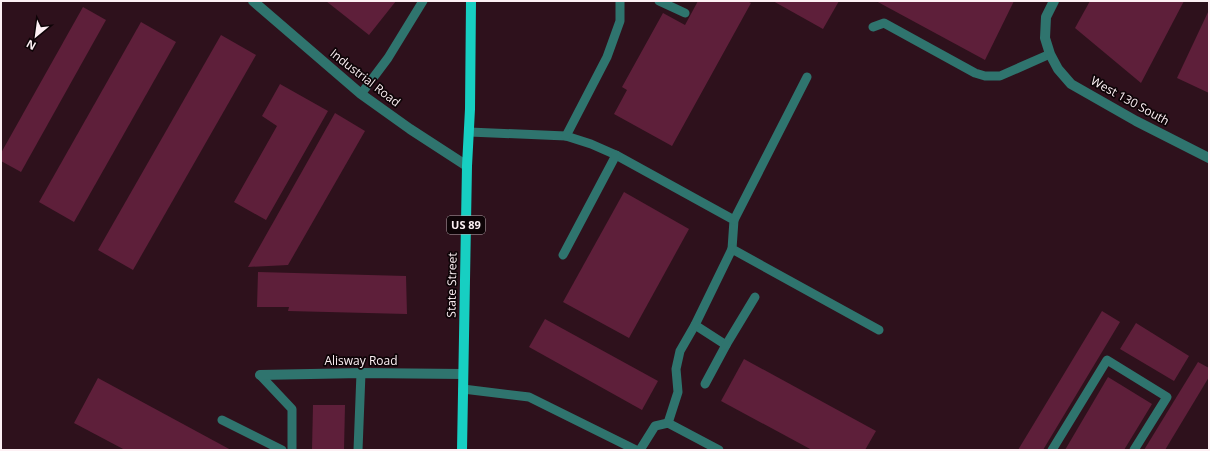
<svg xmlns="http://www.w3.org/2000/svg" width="1210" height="451" font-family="'Open Sans',sans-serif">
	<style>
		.building { fill: #5e1f3a }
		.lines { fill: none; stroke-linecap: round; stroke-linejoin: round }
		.lane { stroke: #2f746e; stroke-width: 9 }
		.street { stroke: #2f746e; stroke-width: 10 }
		.primary { stroke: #17cfc2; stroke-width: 10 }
		.labels { text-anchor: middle; stroke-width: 3.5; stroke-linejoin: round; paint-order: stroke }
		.shield { fill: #0e0407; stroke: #b5a9ad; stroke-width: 1 }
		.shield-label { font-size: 11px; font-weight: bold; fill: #fdf0f4 }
		.street-label { font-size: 12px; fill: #fdf0f4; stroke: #0e0407 }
	</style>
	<rect width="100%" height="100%" fill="#2e111c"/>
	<g class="building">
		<path d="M326,1H396L369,35Z"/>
		<path d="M698,1H747L751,3L672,146L614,114L627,90L622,87L663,13L685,25Z"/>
		<path d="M773,1H839L823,29Z"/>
		<path d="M876,1H1014L985,60Z"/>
		<path d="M1090,1H1184L1141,83L1075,28Z"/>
		<path d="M83,7L106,20L21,172L1,161V153Z"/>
		<path d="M1209,10V93L1177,78Z"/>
		<path d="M141,22L176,42L74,222L39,202Z"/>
		<path d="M221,35L256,55L133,270L98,250Z"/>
		<path d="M280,84L328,111L266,220L234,202L277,126L262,116Z"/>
		<path d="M335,113L365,131L288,265L248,267Z"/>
		<path d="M624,192L689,229L629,338L563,302Z"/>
		<path d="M258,272L406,276L407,314L288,311L289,307H257Z"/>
		<path d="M1102,311L1120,322L1043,450H1018Z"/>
		<path d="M545,319L658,381L642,410L529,347Z"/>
		<path d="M1136,323L1189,356L1174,381L1120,349Z"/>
		<path d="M744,359L876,431L865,450H812L721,401Z"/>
		<path d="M1198,362L1209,368V377L1165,450H1144Z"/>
		<path d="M1108,377L1152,404L1124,450H1065Z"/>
		<path d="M98,378L231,450H125L74,423Z"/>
		<path d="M313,405H345L344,450H312Z"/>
	</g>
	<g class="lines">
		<g class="lane">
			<path d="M659,1L685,13"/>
			<path d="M873,27L884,23L975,73L985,76H1000L1050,54"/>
			<path d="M361,94L388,58L423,1"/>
			<path d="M469,132L566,136L591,144L616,155L734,220L732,249L879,330"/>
			<path d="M566,136L607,57L620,21V1"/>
			<path d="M734,220L807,77"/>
			<path d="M563,255L616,155"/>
			<path d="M695,325L726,345L705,384"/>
			<path d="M726,345L755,297"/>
			<path d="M260,375L292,409V450"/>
			<path d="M463,389L529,397L636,450"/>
			<path d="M222,420L282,450"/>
			<path d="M668,423L678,392L676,369L680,351L695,325L732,249"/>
			<path d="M358,450L361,373"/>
			<path d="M640,450L655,426L668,423L719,450"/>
			<path d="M1052,450L1107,360L1167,397L1134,450"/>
		</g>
		<g class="street">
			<path d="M253,1L361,94L410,129L467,166"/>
			<path d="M1054,1L1046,17L1045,38L1050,54L1058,69L1071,84L1136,121L1209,158"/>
			<path d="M260,375L361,373L463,374"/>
		</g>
		<path class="primary" d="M462,450L467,166L470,109L471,1"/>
	</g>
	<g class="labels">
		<rect class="shield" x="447" y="216" width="38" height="18" rx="3"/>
		<g class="shield-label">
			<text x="466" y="229">US 89</text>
		</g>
		<g class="street-label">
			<text transform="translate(365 78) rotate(38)" y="4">Industrial Road</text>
			<text transform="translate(1130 101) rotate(29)" y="4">West 130 South</text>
			<text transform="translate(452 285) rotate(-89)" y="4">State Street</text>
			<text x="361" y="365">Alisway Road</text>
		</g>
	</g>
	<rect width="1210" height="451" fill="none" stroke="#fdf0f4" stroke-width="4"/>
	<g transform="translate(36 36) rotate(209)" stroke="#0e0407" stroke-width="3" paint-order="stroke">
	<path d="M0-3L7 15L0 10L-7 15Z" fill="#fdf0f4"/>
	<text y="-6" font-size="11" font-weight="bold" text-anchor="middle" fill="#fdf0f4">N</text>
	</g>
</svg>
